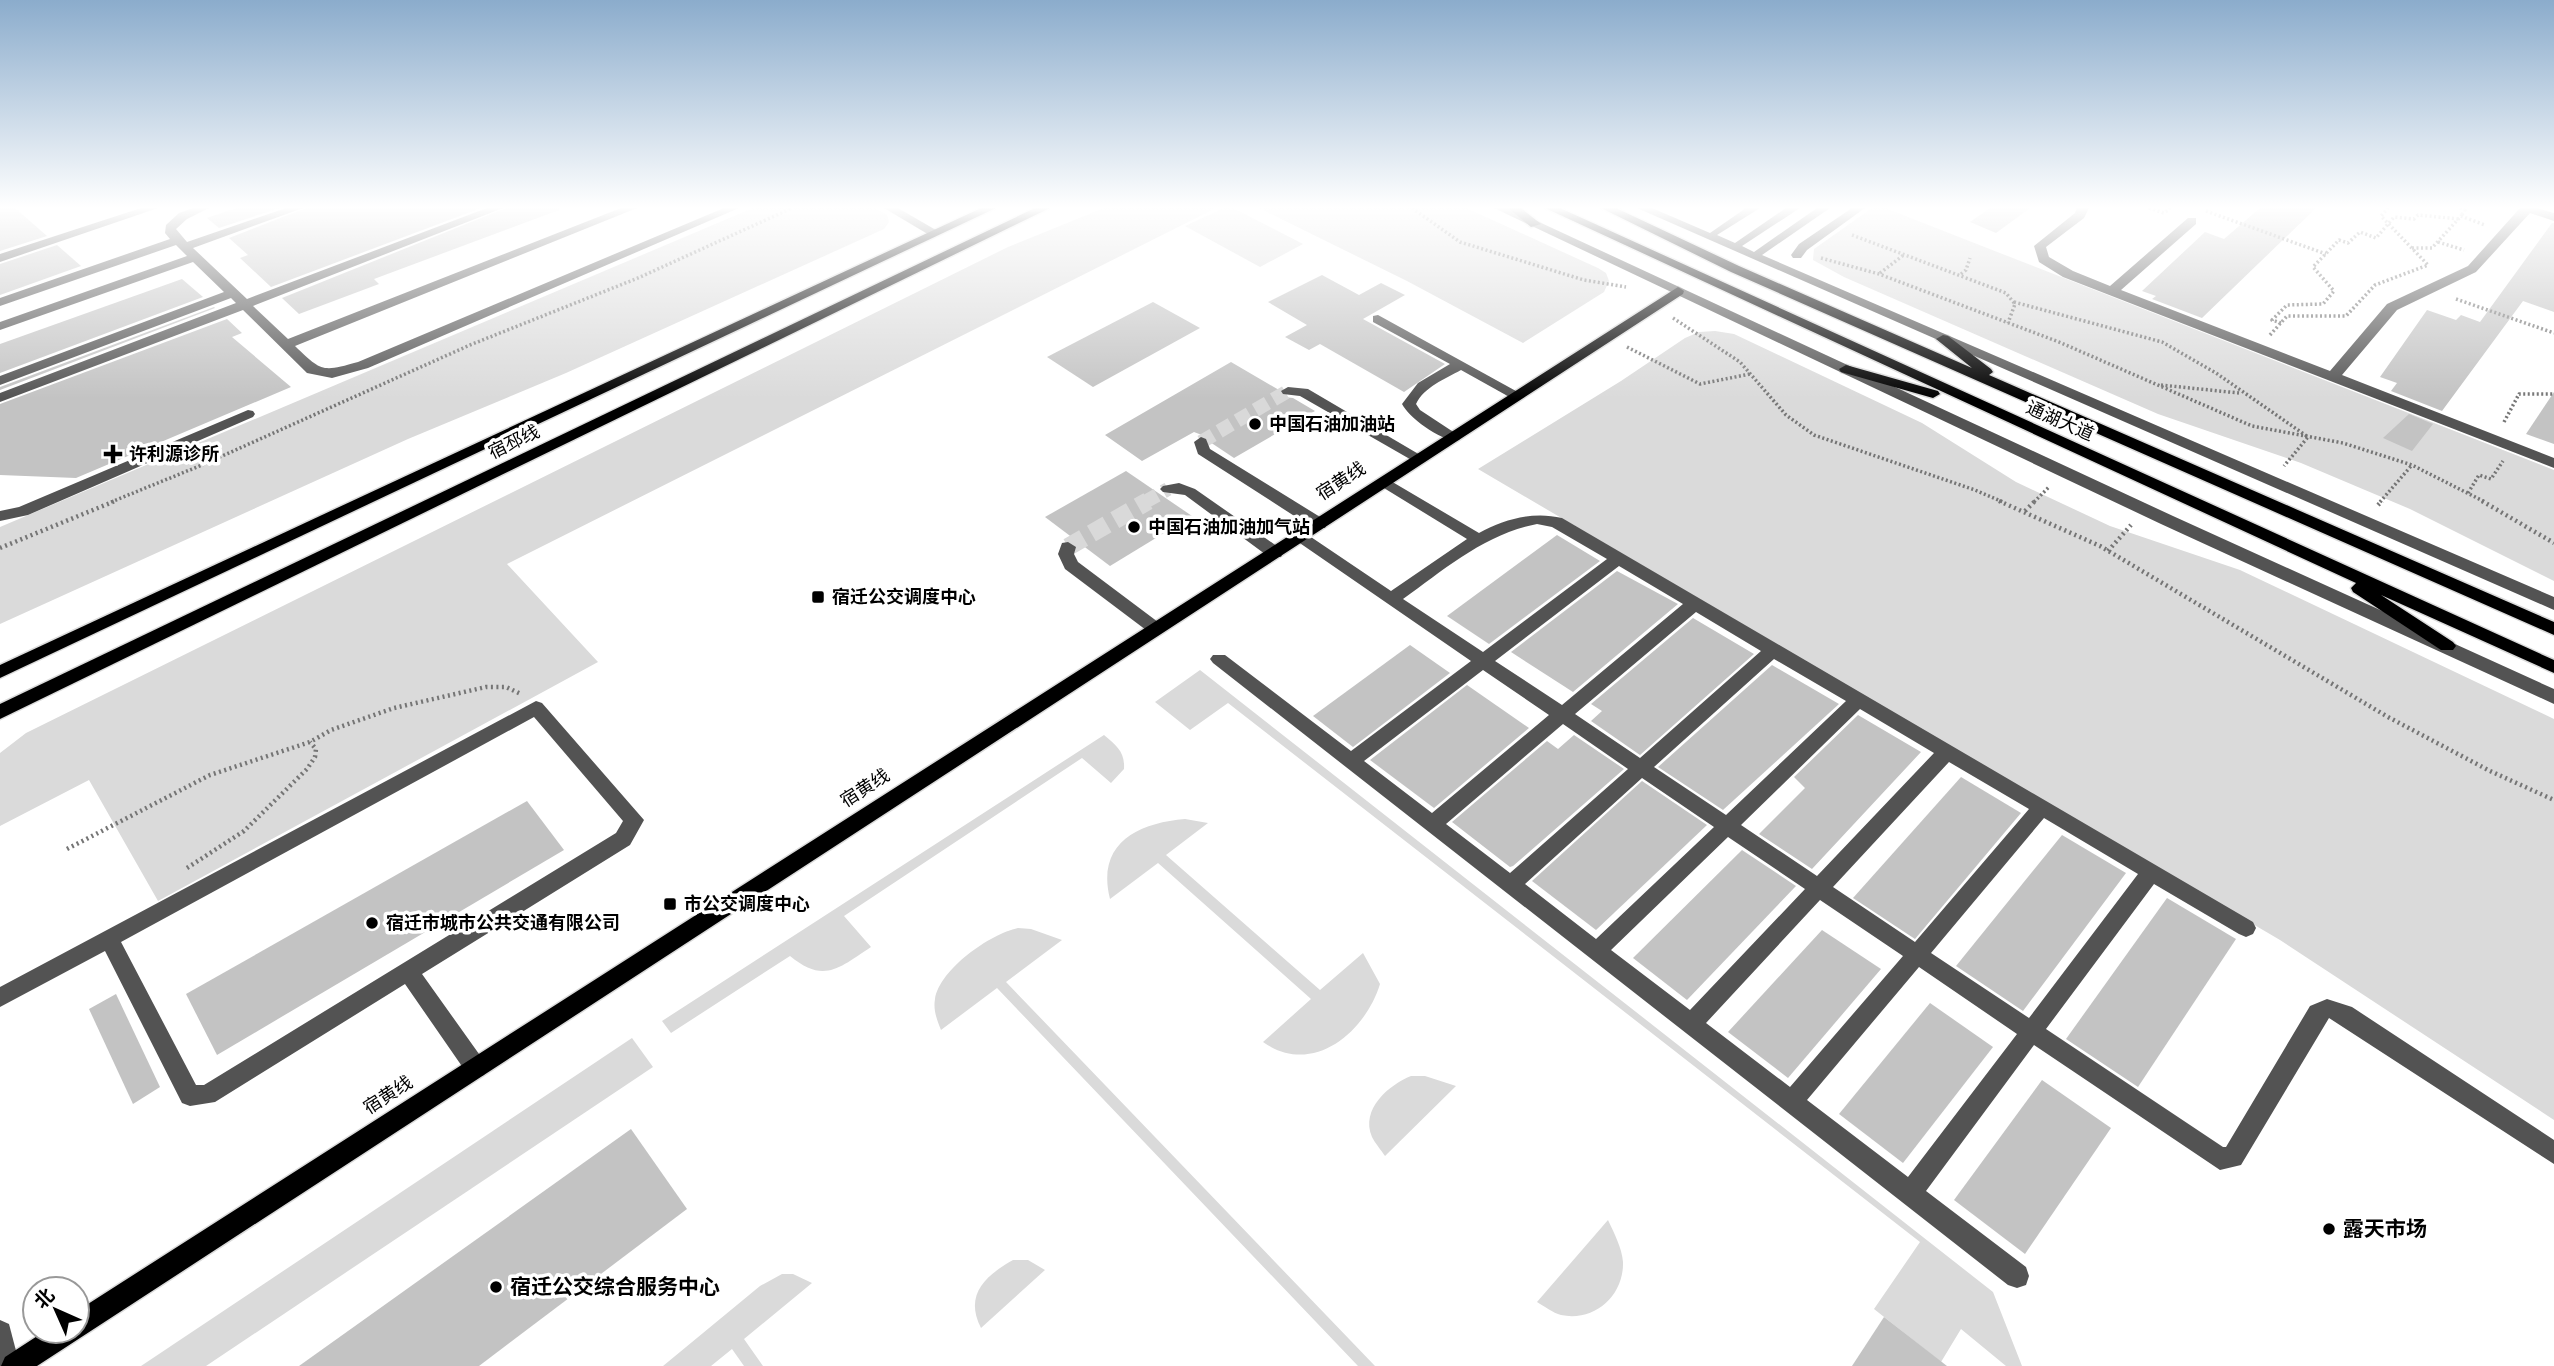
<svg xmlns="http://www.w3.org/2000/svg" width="2554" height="1366" font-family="Montserrat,'Noto Sans SC',sans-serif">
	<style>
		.green { fill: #dadada }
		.building { fill: #c3c3c3 }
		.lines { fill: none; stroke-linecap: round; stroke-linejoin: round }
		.minor-tunnel-far1 { stroke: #d9d9d9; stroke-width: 14; stroke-dasharray: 14 7; stroke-linecap: butt }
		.minor-tunnel { stroke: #d9d9d9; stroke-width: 18; stroke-dasharray: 18 9; stroke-linecap: butt }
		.major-casing { stroke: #dbdbdb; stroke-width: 3 }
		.path-far1 { stroke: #757575; stroke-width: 3.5; stroke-dasharray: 2 2.5; stroke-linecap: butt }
		.path { stroke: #757575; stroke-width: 4.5; stroke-dasharray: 2 3.5; stroke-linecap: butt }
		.minor { fill: #535353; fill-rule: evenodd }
		.major { fill: #000; fill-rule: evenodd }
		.poi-dot { fill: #000; stroke: #fff; stroke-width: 2.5 }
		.labels { text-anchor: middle; stroke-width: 7; stroke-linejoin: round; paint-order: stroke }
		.street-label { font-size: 18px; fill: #000; stroke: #fff }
		.poi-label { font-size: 18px; font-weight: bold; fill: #000; stroke: #fff; text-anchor: start }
		.near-poi-label { font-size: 21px; font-weight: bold; fill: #000; stroke: #fff; text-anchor: start }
	</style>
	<rect width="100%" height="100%" fill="#fff"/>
	<g class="green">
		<path d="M753,208H875L887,215L889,222L884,229L566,373L408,439L0,624V527Z"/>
		<path d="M1104,208H1216L507,564L598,662L158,901L89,780L0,826V753L26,733L1008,247Z"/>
		<path d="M1224,208H1233L1303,244L1260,267L1185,226Z"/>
		<path d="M1259,208H1466L1598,268L1606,273L1609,281L1604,292L1523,343L1407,281Z"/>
		<path d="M1872,208H1885L2554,470V581L2410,509L2301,463L2158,414L1844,277L1813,260L1814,249Z"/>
		<path d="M1715,331L1734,334L1922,423L2016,482L2110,526L2240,570L2554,719V1120L2280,940L1478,469L1621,381L1685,338L1699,332Z"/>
		<path d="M1200,670L1993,1292L2022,1366H2006L1961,1329L1941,1362L1874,1309L1920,1242L1228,703L1190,730L1155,702Z"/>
		<path d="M1104,735C1117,746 1125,752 1124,769L1111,783L1082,758L844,916L871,947C839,968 824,984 790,956L671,1033L662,1021Z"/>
		<path d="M1185,819L1208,823L1166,855L1320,990L1363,953L1380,984C1365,1033 1312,1077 1263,1042L1311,999L1158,863L1110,899C1096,844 1137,823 1185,819Z"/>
		<path d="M1018,928L1031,929L1062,940L1006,982L1375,1366H1358L997,988L941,1030C937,1020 933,1010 935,999C940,969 990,934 1018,928Z"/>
		<path d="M632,1038L653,1067L206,1366H141Z"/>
		<path d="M1411,1076H1425L1456,1086L1385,1156C1381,1150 1375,1143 1372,1137C1360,1109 1389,1085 1411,1076Z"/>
		<path d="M1608,1220C1614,1233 1622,1248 1623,1262C1624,1296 1594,1322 1561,1315C1553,1313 1544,1306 1537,1302Z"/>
		<path d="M1013,1260H1028L1045,1270L981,1328C964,1295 985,1276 1013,1260Z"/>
		<path d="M782,1274H793L812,1283L744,1339L763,1366H744L732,1349L711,1366H663L760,1286Z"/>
	</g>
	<g class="building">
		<path d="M0,208H15L47,236L0,251Z"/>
		<path d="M236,208H279L219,228L207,218Z"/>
		<path d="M306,208H481L271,287L240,258L248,255L229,238Z"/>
		<path d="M506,208H559V210L374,279L379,284L299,314L282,298Z"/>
		<path d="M1990,208H2030L1996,233L1970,222Z"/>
		<path d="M2260,208H2316L2202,318L2152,299L2156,296L2142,291L2205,232L2224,239Z"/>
		<path d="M2552,223H2554V312L2523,301L2442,411L2391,391L2397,383L2380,377L2427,310L2456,320L2461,315L2480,322Z"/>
		<path d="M57,245L81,266L0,295V264Z"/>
		<path d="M1322,275L1359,295L1381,283L1405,295L1363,319L1445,364L1404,392L1320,344L1309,350L1285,337L1307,325L1268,302Z"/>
		<path d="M182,279L203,297L0,373V344Z"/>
		<path d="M1153,302L1200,328L1093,387L1047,357Z"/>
		<path d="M214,307L215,308L0,390V387Z"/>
		<path d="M227,319L242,333L232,337L291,387L76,478L0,475V404Z"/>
		<path d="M1231,362L1279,390L1283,397L1293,398L1315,411L1234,458L1210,442L1207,437L1194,432L1142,461L1105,435Z"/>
		<path d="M2554,392V444L2526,434Z"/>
		<path d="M2409,414L2433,424L2412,451L2383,438Z"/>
		<path d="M1126,471L1192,516L1110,566L1045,517Z"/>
		<path d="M1557,535L1600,561L1489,644L1447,616Z"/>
		<path d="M1617,571L1678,604L1573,692L1511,652Z"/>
		<path d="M1693,618L1754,654L1640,755L1591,721L1602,711L1591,704Z"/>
		<path d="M1410,645L1450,673L1353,747L1313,716Z"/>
		<path d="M1772,665L1839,704L1723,810L1658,767Z"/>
		<path d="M1467,685L1529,728L1434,808L1370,760Z"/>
		<path d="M1858,715L1921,752L1812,869L1759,834L1805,788L1794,777Z"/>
		<path d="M1574,735L1624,769L1513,866L1510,867L1452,822L1547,741L1558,749Z"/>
		<path d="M1961,777L2021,813L1915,939L1853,898Z"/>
		<path d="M1642,781L1707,825L1596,930L1532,881Z"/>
		<path d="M527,801L564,850L217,1055L186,994Z"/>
		<path d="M2062,835L2126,873L2023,1011L1956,966Z"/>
		<path d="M1742,850L1796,886L1687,1000L1633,958Z"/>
		<path d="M2167,898L2236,939L2138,1087L2066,1039Z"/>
		<path d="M1822,930L1881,969L1788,1078L1728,1032Z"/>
		<path d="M116,994L160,1087L133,1104L89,1009Z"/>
		<path d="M1930,1003L1993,1047L1903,1163L1839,1114Z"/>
		<path d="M2042,1080L2111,1128L2025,1254L1954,1200Z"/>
		<path d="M631,1129L687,1209L479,1366H299Z"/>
		<path d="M1884,1317L1947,1366H1852Z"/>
	</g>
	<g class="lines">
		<g class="minor-tunnel-far1">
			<path d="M1201,442L1288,391"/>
			<path d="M1145,502L1168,489"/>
		</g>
		<path class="minor-tunnel" d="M1068,547L1148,501"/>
		<defs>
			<g id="major">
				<path d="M981,208H996L0,678V665Z"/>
				<path d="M1035,208H1050L0,719V704Z"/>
				<path d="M1508,208H1521L1541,224L1531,227Z"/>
				<path d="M1545,208H1560L2554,660V673L2381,595L2453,642L2456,646L2453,650H2441L2353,592L2351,588L2356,583Z"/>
				<path d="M1601,208H1616L1739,266L1972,368L1936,339L1943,335L1948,336L1991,369L1993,372L1989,375L2554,622V635L1731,272Z"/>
				<path d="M1678,287L1684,291L1683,294L37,1366H1L5,1357L45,1331H77V1311Z"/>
				<path d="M1846,365L1938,391L1940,394L1933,398L1841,372L1839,369Z"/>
			</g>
		</defs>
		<use href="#major" class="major-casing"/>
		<g class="path-far1">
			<path d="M1412,208L1460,242L1584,280L1626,287"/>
			<path d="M2149,208L2164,213L2170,208"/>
			<path d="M2460,208L2465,210L2461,216"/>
			<path d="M2206,211L2326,254"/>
			<path d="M1852,235L2006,293L2015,304L2008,323"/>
			<path d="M2438,242L2464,250"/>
			<path d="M2412,248H2432L2461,216L2485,225"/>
			<path d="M1821,258L1879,274L2059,342L2252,426L2343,443L2412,465L2485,502"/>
			<path d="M1880,273L1905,254"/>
			<path d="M1961,274L1966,270L1970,258"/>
			<path d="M2456,299L2554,333"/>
			<path d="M2014,302L2162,342L2216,373L2308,437L2284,466"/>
			<path d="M1673,318L1740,362L1786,415L1814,435L1975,490L2003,502"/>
			<path d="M2281,323L2272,320L2287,305L2323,304L2334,291L2313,267L2339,240L2348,243L2360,232L2376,238L2394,217L2414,219L2418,215L2460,219"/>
			<path d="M2270,335L2287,316H2346L2375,285L2428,265L2381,216L2388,208"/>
			<path d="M1627,347L1700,384L1750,374"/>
			<path d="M2161,385L2239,393"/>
			<path d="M2504,422L2519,394H2554"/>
			<path d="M2468,493L2479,475L2491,479L2503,461"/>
			<path d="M111,502L202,465L470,345L638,278L792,208"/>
			<path d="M2034,502L2049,487"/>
			<path d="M2380,502L2412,465"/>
		</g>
		<g class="path">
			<path d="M1999,501L2100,546L2388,717L2490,771L2554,800"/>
			<path d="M2482,501L2554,543"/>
			<path d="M2378,505L2382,501"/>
			<path d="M2025,511L2035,501"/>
			<path d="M0,548L115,501"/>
			<path d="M2108,551L2131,525"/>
			<path d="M67,849L210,775L310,742L331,730L394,708L486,687H506L521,694"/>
			<path d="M187,868L244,831L307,769L315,757L316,749L310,742"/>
		</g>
		<g class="minor">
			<path d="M141,208H158L0,262V254Z"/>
			<path d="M193,208H209L187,219L176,229L187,242L286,208H303L193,248L247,299L487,208H503L253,306L288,339L621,208H637L295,346C322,372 322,372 358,362L724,208H739L368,368L332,378L307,373L243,310L0,402V393L236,303L231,298L0,385V376L224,292L193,262L0,330V322L187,256L176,245L0,306V298L170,239L165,233L166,225L179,213Z"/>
			<path d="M884,208H898L941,233L931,236Z"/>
			<path d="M1494,208H1509L2173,516L2554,689V704L2161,524Z"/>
			<path d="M1637,208H1652L1710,233L1746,208H1760L1717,235L1735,243L1786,208H1800L1742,246L1754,252L1817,208H1830L1762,255L2554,597V610Z"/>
			<path d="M1852,208H1865L1807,250L1801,258H1793L1791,255L1799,244Z"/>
			<path d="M2077,208H2089L2084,218L2046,247L2049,257L2073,271L2110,286L2188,218H2196V224L2121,290L2330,371L2387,304L2468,266L2520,208H2537L2554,213V221L2530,213L2476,272L2397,310L2342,375L2554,458V468L2063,277L2039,262L2034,246L2075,213Z"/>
			<path d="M1378,315L1525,396L1518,400L1513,399L1461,370C1445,379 1424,387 1416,404L1420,410L1461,437L1459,440C1443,443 1409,418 1402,404L1418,383L1450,364L1373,322V316Z"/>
			<path d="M1288,387L1308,389L1427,459L1420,464L1415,462L1300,396L1283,394L1281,391Z"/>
			<path d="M248,410L253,411L255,414L253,417L28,515L0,521V511L19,507Z"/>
			<path d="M1201,437L1206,439L1210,449L1325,520L1327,524L1325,528H1313L1198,454L1194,442Z"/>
			<path d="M1384,477L1479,533C1505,519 1533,511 1562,518L2253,922L2256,928L2253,934L2246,937L2239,934L2154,884L2046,1029L2223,1147H2226L2310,1006L2327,999L2352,1007L2554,1140V1164L2329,1018L2241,1165L2220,1170L2034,1045L1926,1191L2026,1267L2029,1276L2026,1285L2017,1288L2008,1285L1213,663L1210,659L1213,655H1225L1351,751L1471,661L1291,537L1299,532L1305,533L1391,591L1467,539L1379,485L1376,482ZM1537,524L1552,527L1607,559L1483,652L1403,599C1445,569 1485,534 1537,524ZM1619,566L1683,604L1562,705L1495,661ZM1696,612L1761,651L1640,758L1575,714ZM1774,659L1846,701L1726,815L1654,767ZM1483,670L1549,715L1432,813L1364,761ZM1860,709L1934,753L1817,876L1741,825ZM1563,724L1628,769L1510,873L1446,824ZM1949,762L2029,809L1915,942L1833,887ZM1642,778L1714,827L1596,939L1525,884ZM2044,818L2138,874L2029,1018L1931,953ZM1728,837L1805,889L1690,1010L1611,950ZM1820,900L1903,956L1790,1087L1706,1023ZM1919,967L2017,1034L1908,1177L1807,1100Z"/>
			<path d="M1179,483L1195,489L1281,549L1283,553L1281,557H1269L1185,495L1163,492L1160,489L1163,486Z"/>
			<path d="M1068,542L1076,547L1074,554L1078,562L1162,625L1164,629L1162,633H1150L1065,569L1058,554L1062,543Z"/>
			<path d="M536,701L542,703L644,820L630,845L422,974L484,1061L487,1068L484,1075L476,1078L468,1075L405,984L215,1102L190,1106L182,1103L105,951L0,1007V987ZM534,717L623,821L616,833L204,1085H196L121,942Z"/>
			<path d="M0,1320L9,1324L20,1366H0Z"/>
		</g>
		<use href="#major" class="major"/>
	</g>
	<linearGradient id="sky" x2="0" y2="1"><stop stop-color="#8baccc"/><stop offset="0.52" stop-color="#fff"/><stop offset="1" stop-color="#fff" stop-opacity="0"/></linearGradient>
	<rect width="2554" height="399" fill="url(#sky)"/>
	<g class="poi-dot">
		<circle cx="1255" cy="424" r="7"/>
		<path d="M109.5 443.5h7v7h7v7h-7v7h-7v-7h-7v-7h7z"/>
		<circle cx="1134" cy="527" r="7"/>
		<rect x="811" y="590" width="14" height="14" rx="3.5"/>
		<rect x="663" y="897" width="14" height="14" rx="3.5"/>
		<circle cx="372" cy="923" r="7"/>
		<circle cx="2329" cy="1229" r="7"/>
		<circle cx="496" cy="1287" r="7"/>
	</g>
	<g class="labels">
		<g class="street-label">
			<text transform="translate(2060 421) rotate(24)" y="6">通湖大道</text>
			<text transform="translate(514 442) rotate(-26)" y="6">宿邳线</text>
			<text transform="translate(1341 481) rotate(-33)" y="6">宿黄线</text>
			<text transform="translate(865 788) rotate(-33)" y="6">宿黄线</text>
			<text transform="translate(388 1095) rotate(-33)" y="6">宿黄线</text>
		</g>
		<g class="poi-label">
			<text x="1269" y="430">中国石油加油站</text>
			<text x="129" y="460">许利源诊所</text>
			<text x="1148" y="533">中国石油加油加气站</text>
			<text x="832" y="603">宿迁公交调度中心</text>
			<text x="684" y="910">市公交调度中心</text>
			<text x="386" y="929">宿迁市城市公共交通有限公司</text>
		</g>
		<g class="near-poi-label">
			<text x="2343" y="1236">露天市场</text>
			<text x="510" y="1294">宿迁公交综合服务中心</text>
		</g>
	</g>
	<g transform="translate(56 1310) rotate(315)"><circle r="33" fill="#ffffff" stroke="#999999" stroke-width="2"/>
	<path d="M0-5L12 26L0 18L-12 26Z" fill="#000000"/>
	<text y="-10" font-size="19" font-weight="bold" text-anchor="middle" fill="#000000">北</text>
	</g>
</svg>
